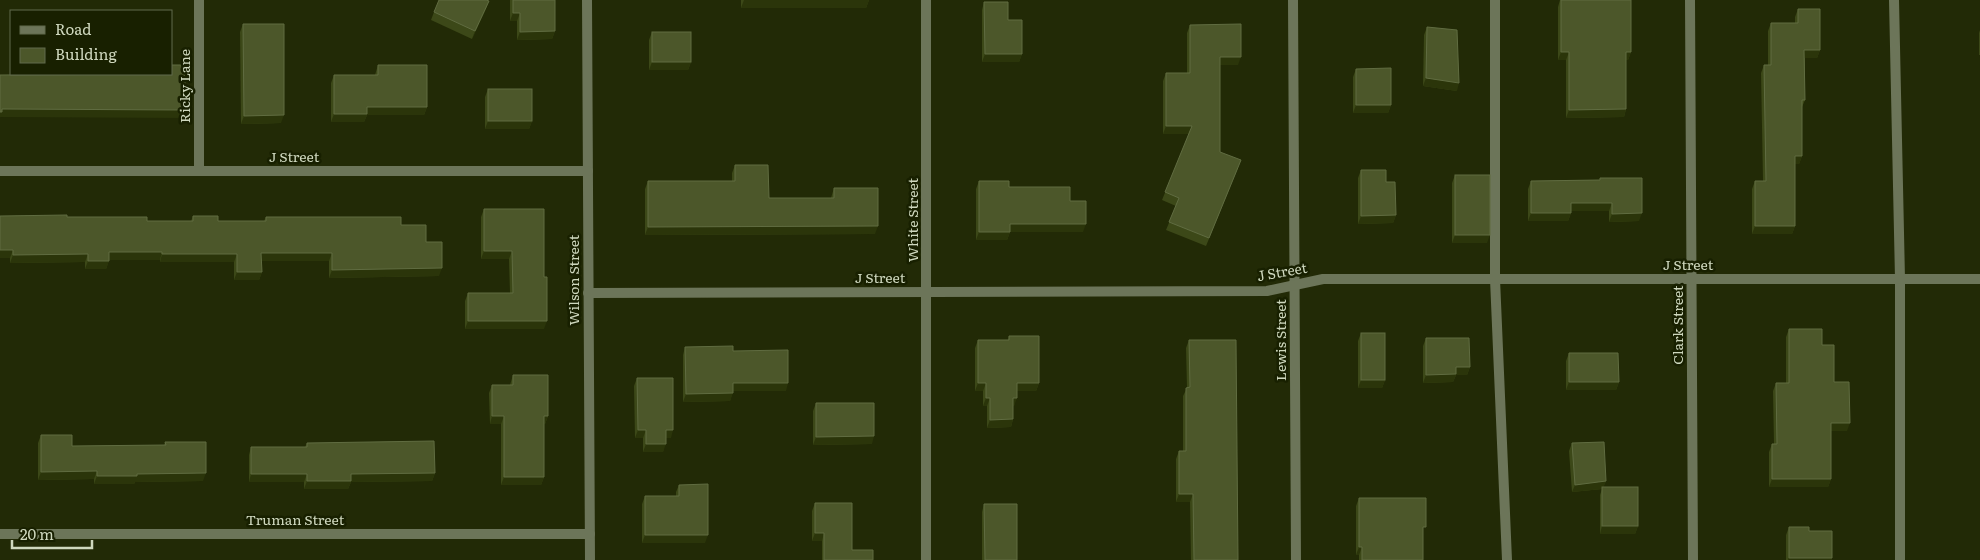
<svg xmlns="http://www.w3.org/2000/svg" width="1980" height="560" font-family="Literata,serif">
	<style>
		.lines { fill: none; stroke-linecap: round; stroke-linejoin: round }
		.lane { stroke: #6c7559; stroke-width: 10 }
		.street { stroke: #6c7559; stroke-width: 10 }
		.wall { fill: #3c4818 }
		.shaded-wall { fill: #2b350a }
		.building { fill: #4c572a; stroke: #606c41 }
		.labels { text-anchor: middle; stroke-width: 5; stroke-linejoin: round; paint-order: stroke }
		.street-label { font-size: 14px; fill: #cfd8be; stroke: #182000 }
	</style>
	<rect width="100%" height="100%" fill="#222a06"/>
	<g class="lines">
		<g class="lane">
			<path d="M199,0V171"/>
			<path d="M1495,0V279L1507,560"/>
			<path d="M1894,0L1900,279V560"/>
		</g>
		<g class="street">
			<path d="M587,0L590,560"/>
			<path d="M926,0V560"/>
			<path d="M1293,0L1296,560"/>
			<path d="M1690,0L1693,560"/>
			<path d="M0,171H588"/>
			<path d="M588,293L1267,291L1323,279H1980"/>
			<path d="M0,534H590"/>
		</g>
	</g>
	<g class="wall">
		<path d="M510,0H555V31L552,39L517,40V21H510Z"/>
		<path d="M741,0H869L866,8H741Z"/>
		<path d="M1560,0H1631V52L1628,60H1626V109L1624,117L1566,118V60H1558V7Z"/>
		<path d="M489,1L486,9L472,39L431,20L434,12Z"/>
		<path d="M984,2L1008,20L1022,54L1019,62H982V10Z"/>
		<path d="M1798,9L1820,50L1817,58H1805V100L1802,107V156L1799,164H1795V226L1792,234H1752V189L1755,181H1763L1761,73L1764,65H1768V31L1771,23H1795V17Z"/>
		<path d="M243,24L281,123L241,124L240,32Z"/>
		<path d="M1190,25L1238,65H1220V152L1238,168L1206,246L1166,230L1176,206L1162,200L1189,134H1163V81L1166,73H1187V33Z"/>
		<path d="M1427,27L1457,91L1423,86L1424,35Z"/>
		<path d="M1980,30V55H1979V33Z"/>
		<path d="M652,32L691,62L688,70H649V40Z"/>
		<path d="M378,65L427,107L424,115H367L364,122H331V83L334,75H375Z"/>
		<path d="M1356,69L1391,105L1388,113H1353V77Z"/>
		<path d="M488,89L532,121L529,129H485V97Z"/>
		<path d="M735,165L769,198H831L834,188L875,234L645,235V189L648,181H732V173Z"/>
		<path d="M1361,170L1386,182L1396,215L1393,223L1358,224V178Z"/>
		<path d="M1455,175L1487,243H1452V183Z"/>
		<path d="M1600,178L1639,221L1609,222V211H1571V213L1568,221H1528V189L1531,181L1600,180Z"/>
		<path d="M979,181L1070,201L1083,232H1010L1007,240H976V189Z"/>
		<path d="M484,209H544V329H465V301L468,293H510L509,259H481V217Z"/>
		<path d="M193,216L218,221H264L266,217L401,225L426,242L439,276L329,278V261H261L262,272L259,280H234V262H160V260H109L106,269H85V262L10,263V258H0L67,217L147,221H191Z"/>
		<path d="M1789,329L1822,345L1834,382L1847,431H1831V479L1828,487H1769V452L1772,444H1774L1773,391L1776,383H1786V337Z"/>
		<path d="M1361,333L1385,380L1382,388H1358V341Z"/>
		<path d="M1009,336L1039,383L1036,391H1017L1014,406H1013V419L1011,427L987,428V406H983V391H975V348L978,340H1008Z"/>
		<path d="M1426,338L1470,367L1467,375H1456L1453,382L1423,383V346Z"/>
		<path d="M1189,340L1238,560H1191L1190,502H1176V459L1179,451H1183V396L1187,388L1186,348Z"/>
		<path d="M685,347L733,351L786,391H733L730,401L683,402V355Z"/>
		<path d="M1569,353L1619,382L1616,390H1566V361Z"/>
		<path d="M513,375L548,416L545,424H544V477L541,485H501V424H490L489,393L492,385H510Z"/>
		<path d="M637,378L671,438H666L663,452H643V438H635L634,386Z"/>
		<path d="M816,403L872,444L813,445V411Z"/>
		<path d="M41,435L72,446L164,445L165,442L203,481L135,482L134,484H94V479L38,480V443Z"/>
		<path d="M307,443L435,473L432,481L351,482L348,489H304V482H249V455L251,447H305Z"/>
		<path d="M1572,443L1606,481L1603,487L1638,526L1635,534H1600V495L1602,489L1572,492L1569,451Z"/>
		<path d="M679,485L705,543H642V504L645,496H676V492Z"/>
		<path d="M1359,498L1423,535V560H1359V555H1356V506Z"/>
		<path d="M815,503L852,550L873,560H822V541H812V511Z"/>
		<path d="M984,504L1017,560H982V512Z"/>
		<path d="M1789,527L1809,531L1832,558V560H1786V535Z"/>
	</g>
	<g class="shaded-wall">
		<path d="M744,0H869L866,8H741Z"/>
		<path d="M489,1L486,9L472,39L475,31Z"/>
		<path d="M513,13H520L517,21H510Z"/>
		<path d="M555,31L552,39L517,40L520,32Z"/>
		<path d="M1804,50H1820L1817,58H1802Z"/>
		<path d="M1561,52H1569L1566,60H1558Z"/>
		<path d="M1626,52H1631L1628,60H1624Z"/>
		<path d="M985,54H1022L1019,62H982Z"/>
		<path d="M1220,57H1241L1238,65H1217Z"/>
		<path d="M652,62H691L688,70H649Z"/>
		<path d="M1426,78L1459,83L1457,91L1423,86Z"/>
		<path d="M1356,105H1391L1388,113H1353Z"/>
		<path d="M367,107H427L424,115H367L364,122H331L334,114Z"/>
		<path d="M2,109L185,110L182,118L0,117V118V112Z"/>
		<path d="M1626,109L1624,117L1566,118L1569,110Z"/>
		<path d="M284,115L281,123L241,124L244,116Z"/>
		<path d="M488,121H532L529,129H485Z"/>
		<path d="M1166,126H1192L1189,134H1163Z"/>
		<path d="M1795,156H1802L1799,164H1792Z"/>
		<path d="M1571,203H1612L1609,211H1568Z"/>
		<path d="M1531,213H1571L1568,221H1528Z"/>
		<path d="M1642,213L1639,221L1609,222L1612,214Z"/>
		<path d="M1396,215L1393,223L1358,224L1361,216Z"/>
		<path d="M1010,224H1086L1083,232H1010L1007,240H976L979,232Z"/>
		<path d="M878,226L875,234L645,235L648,227Z"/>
		<path d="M1755,226H1795L1792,234H1752Z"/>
		<path d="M1455,235H1490L1487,243H1452Z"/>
		<path d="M0,250H13L10,258H0Z"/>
		<path d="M484,251H512L509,259H481Z"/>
		<path d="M109,252H162L160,260H106Z"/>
		<path d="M261,253H332L329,261H258Z"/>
		<path d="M88,254L85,262L10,263L13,255Z"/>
		<path d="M162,254H237L234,262H160Z"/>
		<path d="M88,261H109L106,269H85Z"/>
		<path d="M442,268L439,276L329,278L332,270Z"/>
		<path d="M237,272H262L259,280H234Z"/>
		<path d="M468,321H547L544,329H465Z"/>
		<path d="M1456,367H1470L1467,375H1456L1453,382L1423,383L1426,375Z"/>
		<path d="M1361,380H1385L1382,388H1358Z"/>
		<path d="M1569,382H1619L1616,390H1566Z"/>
		<path d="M733,383H788L786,391H730Z"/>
		<path d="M978,383H986L983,391H975Z"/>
		<path d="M1017,383H1039L1036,391H1014Z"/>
		<path d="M733,393L730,401L683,402L686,394Z"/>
		<path d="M986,398H990L987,406H983Z"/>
		<path d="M1013,398H1017L1014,406H1010Z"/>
		<path d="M492,416H504L501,424H490Z"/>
		<path d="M544,416H548L545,424H541Z"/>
		<path d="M1013,419L1011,427L987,428L990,420Z"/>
		<path d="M1831,423H1850L1847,431H1828Z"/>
		<path d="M638,430H646L643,438H635Z"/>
		<path d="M666,430H673L671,438H663Z"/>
		<path d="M874,436L872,444L813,445L816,437Z"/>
		<path d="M646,444H666L663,452H643Z"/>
		<path d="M97,471L94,479L38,480L41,472Z"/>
		<path d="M206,473L203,481L135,482L134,484H94L97,476L137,474Z"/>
		<path d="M435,473L432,481L351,482L348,489H304L307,481L351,474Z"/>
		<path d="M251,474H307L304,482H249Z"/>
		<path d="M504,477H544L541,485H501Z"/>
		<path d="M1772,479H1831L1828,487H1769Z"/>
		<path d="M1606,481L1603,489L1602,487V489L1572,492L1575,485Z"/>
		<path d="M1179,494H1193L1190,502H1176Z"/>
		<path d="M1602,526H1638L1635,534H1600Z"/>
		<path d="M815,533H824L822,541H812Z"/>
		<path d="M645,535H708L705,543H642Z"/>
		<path d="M1359,547H1362L1359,555H1356Z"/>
		<path d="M1789,558H1832V560H1788Z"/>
	</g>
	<g class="building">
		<path d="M439,0H486L489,1L475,31L434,12Z"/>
		<path d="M513,0H555V31L520,32V13H513Z"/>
		<path d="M1561,0H1631V52H1626V109L1569,110V52H1561Z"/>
		<path d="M984,2H1008V20H1022V54H985Z"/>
		<path d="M1798,9H1820V50H1804L1805,100H1802V156H1795V226H1755V181H1766L1764,65H1771V23H1798Z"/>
		<path d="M243,24H284V115L244,116Z"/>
		<path d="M1241,24V57H1220V152L1241,160L1209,238L1169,222L1179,198L1165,192L1192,126H1166V73H1190V25Z"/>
		<path d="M1427,27L1457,30L1459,83L1426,78Z"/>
		<rect x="652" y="32" width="39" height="30"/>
		<path d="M171,65H185V110L2,109V112H0V75L171,74Z"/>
		<path d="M378,65H427V107H367V114H334V75H378Z"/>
		<path d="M1391,68V105H1356V69Z"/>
		<rect x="488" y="89" width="44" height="32"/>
		<path d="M735,165H768L769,198H834V188H878V226L648,227V181H735Z"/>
		<path d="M1361,170H1386V182H1395L1396,215L1361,216Z"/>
		<rect x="1455" y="175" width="35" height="60"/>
		<path d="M1600,178H1642V213L1612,214V203H1571V213H1531V181L1600,180Z"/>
		<path d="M979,181H1009V187H1070V201H1086V224H1010V232H979Z"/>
		<path d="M484,209H544V277H547V321H468V293H513L512,251H484Z"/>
		<path d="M67,215V217H147V221H193V216H218V221H266V217H401V225H426V242H442V268L332,270V253H261L262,272H237V254H162V252H109V261H88V254L13,255V250H0V216Z"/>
		<path d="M1789,329H1822V345H1834V382H1849L1850,423H1831V479H1772V444H1777L1776,383H1789Z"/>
		<rect x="1361" y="333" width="24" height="47"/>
		<path d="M1009,336H1039V383H1017V398H1013V419L990,420V398H986V383H978V340H1009Z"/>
		<path d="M1426,338H1469L1470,367H1456V374L1426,375Z"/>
		<path d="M1189,340H1236L1238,560H1194L1193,494H1179V451H1186V388L1190,387Z"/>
		<path d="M733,346V351L788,350V383H733V393L686,394L685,347Z"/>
		<path d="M1569,353H1618L1619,382H1569Z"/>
		<path d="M513,375H548V416H544V477H504V416H492V385H513Z"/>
		<path d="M637,378H673V430H666V444H646V430H638Z"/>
		<path d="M816,403H874V436L816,437Z"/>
		<path d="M41,435H72V446L166,445L165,442H206V473L137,474V476H97V471L41,472Z"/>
		<path d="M434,441L435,473L351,474V481H307V474H251V447H307V443Z"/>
		<path d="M1604,442L1606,481L1575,485L1572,443Z"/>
		<path d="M708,484V535H645V496H679V485Z"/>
		<rect x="1602" y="487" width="36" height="39"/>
		<path d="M1359,498H1426V527H1423V560H1362V547H1359Z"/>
		<path d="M815,503H852V550H873V560H824V533H815Z"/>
		<path d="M984,504H1017V560H985Z"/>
		<path d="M1789,527H1809V531H1832V558H1789Z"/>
	</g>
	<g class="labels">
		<g class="street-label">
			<text transform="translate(185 86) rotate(-90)" y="5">Ricky Lane</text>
			<text x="294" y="162">J Street</text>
			<text transform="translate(913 220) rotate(-90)" y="5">White Street</text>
			<text x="1688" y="270">J Street</text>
			<text transform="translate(1282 272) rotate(-10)" y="5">J Street</text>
			<text x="880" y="283">J Street</text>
			<text transform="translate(574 280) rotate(-90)" y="5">Wilson Street</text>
			<text transform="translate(1678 325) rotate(-90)" y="5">Clark Street</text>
			<text transform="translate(1281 340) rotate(-90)" y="5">Lewis Street</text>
			<text x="295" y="525">Truman Street</text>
		</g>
	</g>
	<rect x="10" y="10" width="162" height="65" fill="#182000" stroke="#616a4c"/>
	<rect x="20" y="26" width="25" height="8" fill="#6c7559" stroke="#616a4c"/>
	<text x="55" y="35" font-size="15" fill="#cfd8be">Road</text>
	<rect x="20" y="48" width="25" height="15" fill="#4c572a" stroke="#616a4c"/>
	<text x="55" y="60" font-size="15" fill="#cfd8be">Building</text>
	<path d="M12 540v8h80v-8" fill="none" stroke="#cfd8be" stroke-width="2.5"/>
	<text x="20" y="540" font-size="15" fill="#cfd8be" stroke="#182000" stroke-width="4" paint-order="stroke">20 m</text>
</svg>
